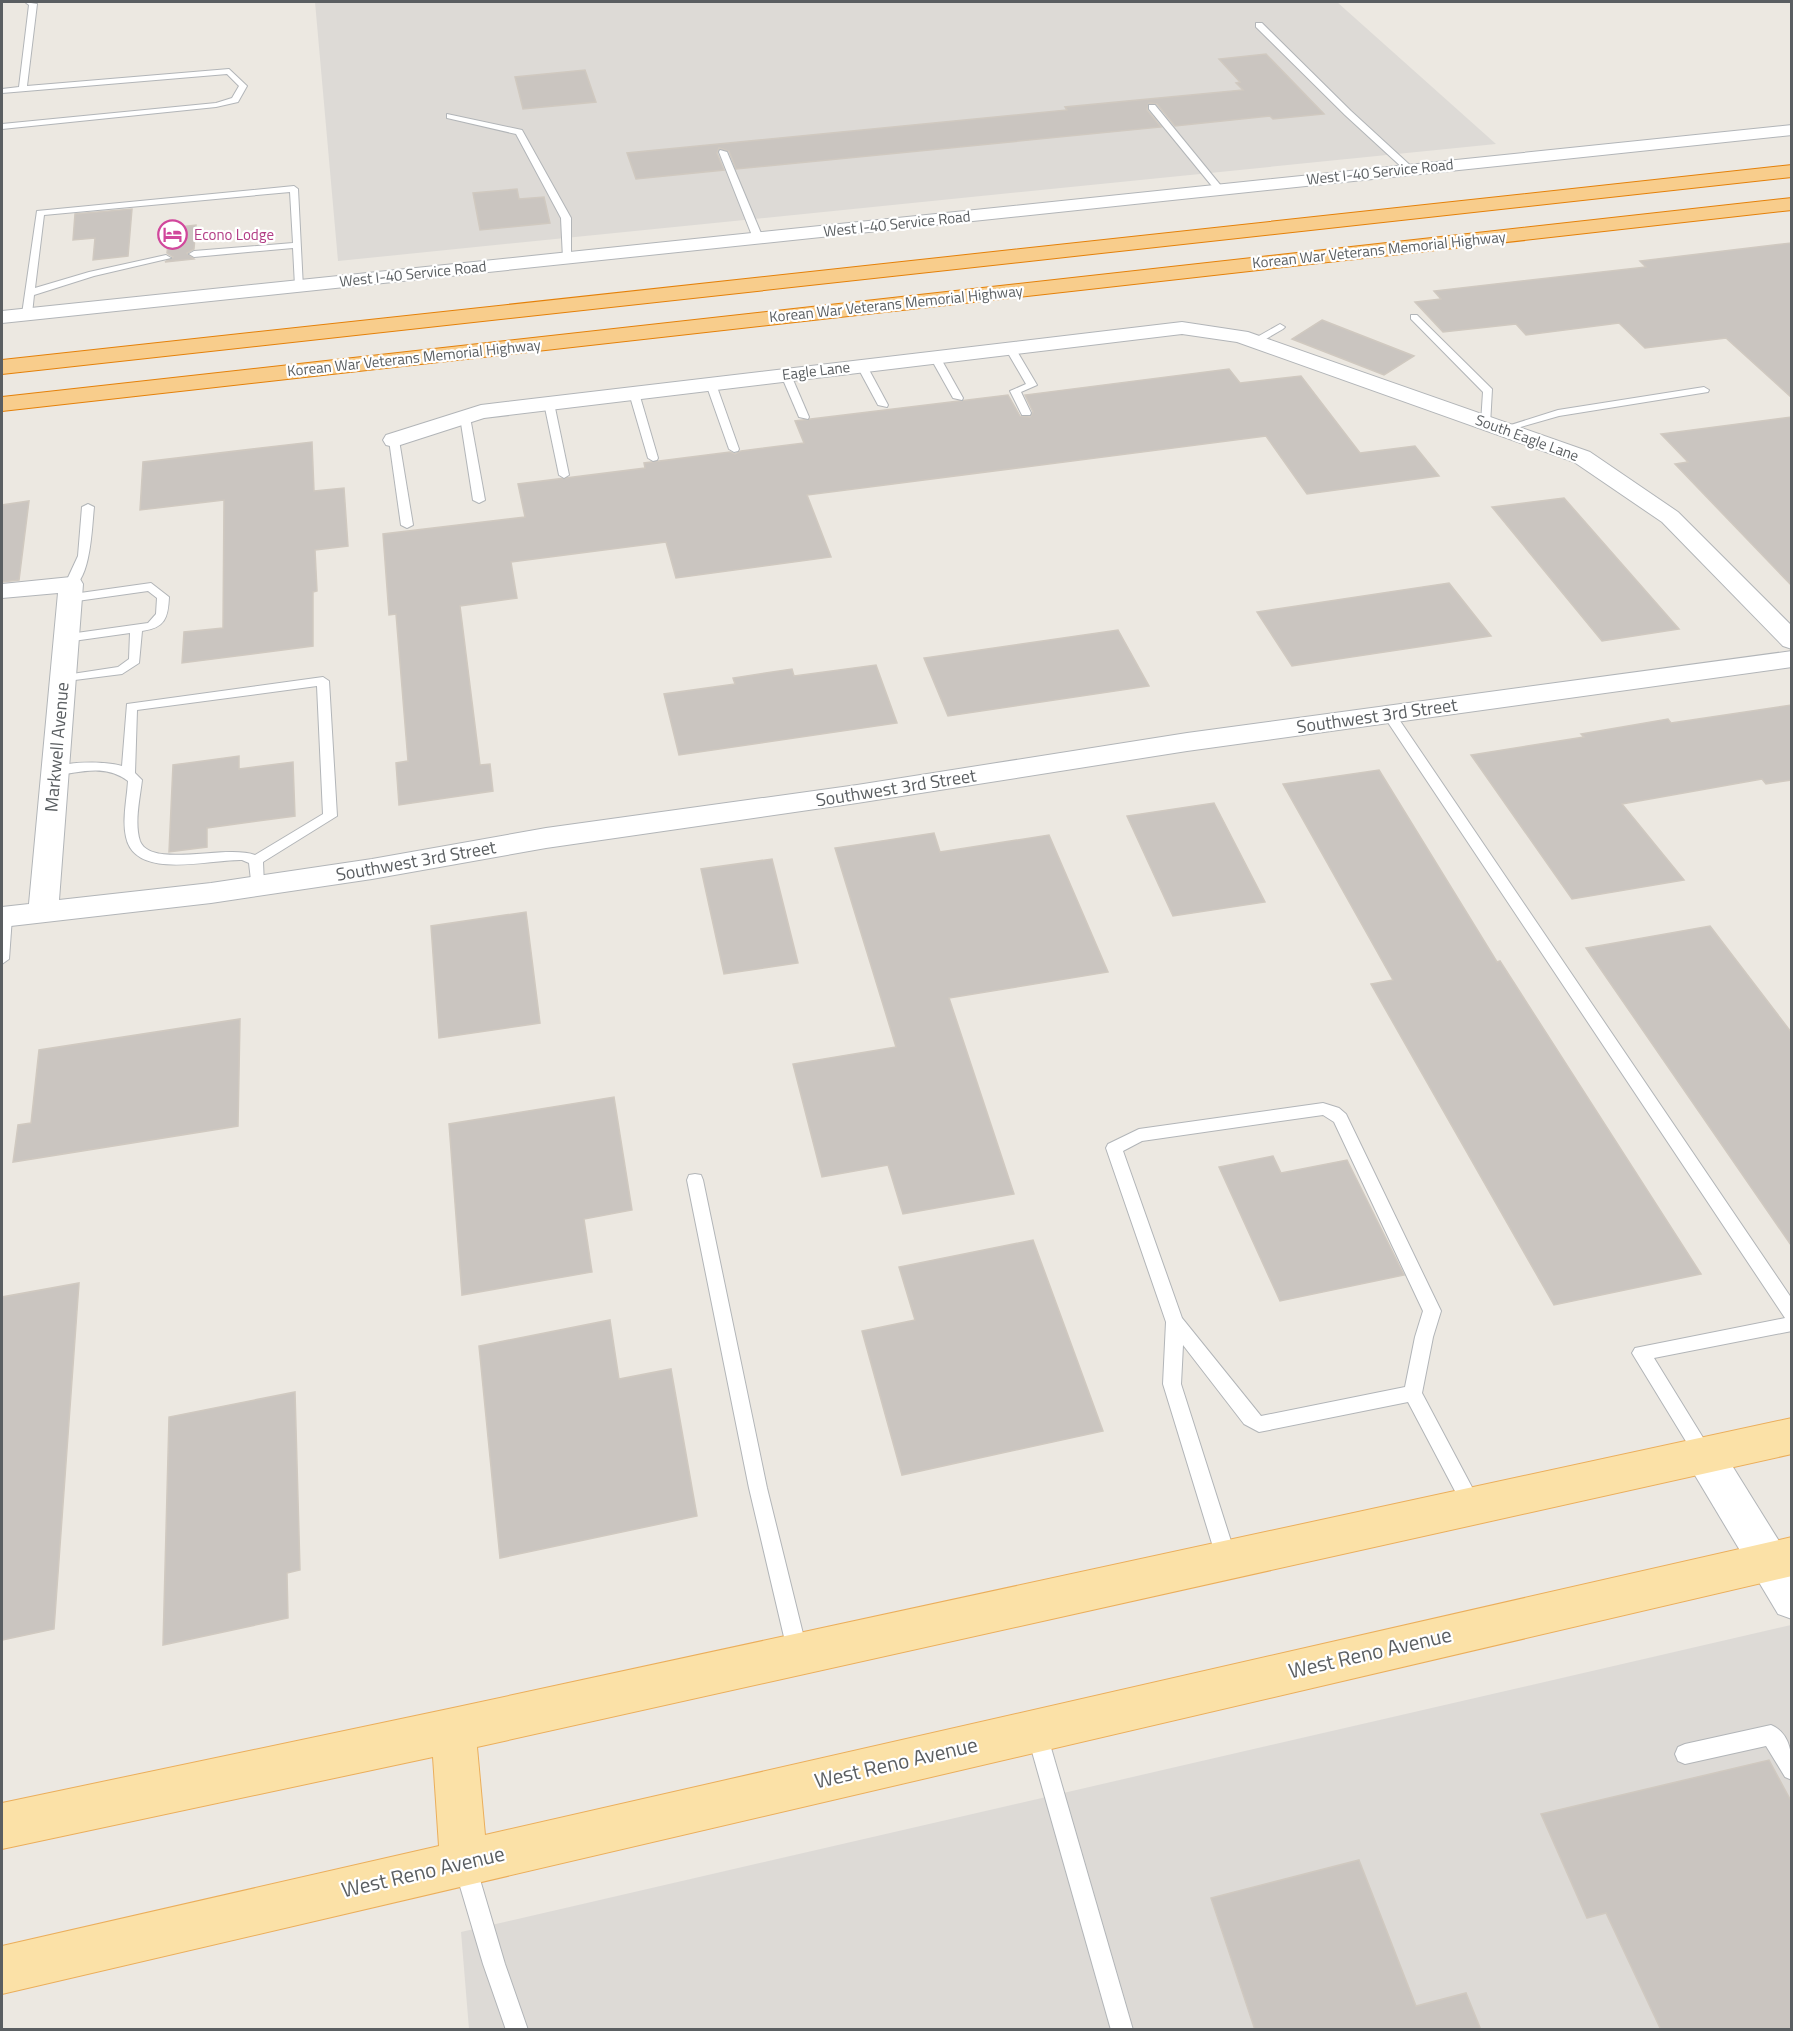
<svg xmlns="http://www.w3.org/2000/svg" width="1793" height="2031" font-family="'Titillium Web',sans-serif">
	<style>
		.industrial { fill: #dddad6 }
		.building { fill: #cac5c0; stroke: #d0c9c0; stroke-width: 1.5 }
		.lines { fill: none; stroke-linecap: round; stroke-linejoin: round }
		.service-casing { stroke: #b2b5b8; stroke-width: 2 }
		.minor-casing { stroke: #b2b5b8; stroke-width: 2 }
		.primary-casing { stroke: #ebae5b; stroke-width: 2 }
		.motorway-casing { stroke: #e48009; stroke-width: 2 }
		.service { fill: #fff; fill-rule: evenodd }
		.minor { fill: #fff; fill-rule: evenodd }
		.primary { fill: #fbe1a7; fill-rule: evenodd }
		.motorway { fill: #f8cd8c; fill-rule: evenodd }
		.labels { text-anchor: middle; stroke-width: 4.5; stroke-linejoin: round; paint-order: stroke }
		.far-street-label { font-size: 15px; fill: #5a5e61; stroke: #fff }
		.far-hotel-label { font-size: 15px; fill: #b23c85; stroke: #fff; text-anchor: start }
		.street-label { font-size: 18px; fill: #5a5e61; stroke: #fff }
		.near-street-label { font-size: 21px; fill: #5a5e61; stroke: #fff }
	</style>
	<rect width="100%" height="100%" fill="#ece8e1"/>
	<g class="industrial">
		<path d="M315,2H1337L1496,144L338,261Z"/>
		<path d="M1791,1625V2029H469L461,1932Z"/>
	</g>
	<g class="building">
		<path d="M1266,54L1324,114L1273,119L1270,116L1175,126L1157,104L1149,103L1147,110L1161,127L736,169L729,151L719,148L717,153L724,170L636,179L627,153L1067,110L1065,107L1243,90L1236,83L1240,82L1219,59Z"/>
		<path d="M585,70L596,102L523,109L515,77Z"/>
		<path d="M517,189L519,199L544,197L550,223L480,230L473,193Z"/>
		<path d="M132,209L128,256L93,260L95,238L73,240L75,214Z"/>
		<path d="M196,225L194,249L187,253L194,259L165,262L173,257L167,253L170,228Z"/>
		<path d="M1791,243V397L1726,338L1645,348L1619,323L1526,335L1516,324L1443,332L1415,302L1441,299L1434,291L1646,267L1640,261Z"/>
		<path d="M1322,320L1414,356L1384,375L1292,339Z"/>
		<path d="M1229,369L1240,383L1301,376L1360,453L1415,446L1439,476L1307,494L1266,436L807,495L831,557L676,578L666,542L511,562L517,598L460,606L480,765L490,764L493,791L399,805L396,763L408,761L396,614L389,615L383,534L525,517L518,484L645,468L644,463L730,452L735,454L741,451L804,443L795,421L1008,395L1020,416L1030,417L1033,412L1025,395Z"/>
		<path d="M1791,417V585L1675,464L1688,462L1661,434Z"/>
		<path d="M312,442L314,491L344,488L348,546L315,550L317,591L313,592V646L182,663L184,632L223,628L224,500L140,510L143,462Z"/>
		<path d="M1564,498L1679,629L1602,641L1492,507Z"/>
		<path d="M29,501L19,580L2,582V505Z"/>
		<path d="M1449,583L1491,636L1292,666L1257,612Z"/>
		<path d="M1118,630L1149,686L948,716L924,658Z"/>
		<path d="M876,665L897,723L679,755L664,694L735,684L733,678L792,669L794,676Z"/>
		<path d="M1791,705V780L1766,784L1762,779L1622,804L1684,880L1572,899L1471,755L1584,737L1581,734L1668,719L1671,723Z"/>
		<path d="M239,756V769L293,762L295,816L207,828V847L169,852L173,765Z"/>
		<path d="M1379,770L1497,962L1500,961L1701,1274L1554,1305L1371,984L1393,980L1283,784Z"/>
		<path d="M1214,803L1265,902L1173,916L1127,816Z"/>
		<path d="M934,833L940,852L1049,835L1108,972L949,998L1014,1194L903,1214L888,1165L822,1177L793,1064L896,1047L835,848Z"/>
		<path d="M772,859L798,963L724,974L701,869Z"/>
		<path d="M526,912L540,1023L439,1038L431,926Z"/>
		<path d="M1710,926L1791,1032V1245L1586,948Z"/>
		<path d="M240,1019L238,1126L13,1162L18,1125L31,1123L39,1050Z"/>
		<path d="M614,1097L632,1210L584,1219L592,1272L462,1295L449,1124Z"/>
		<path d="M1273,1156L1281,1173L1347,1160L1404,1275L1280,1301L1219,1167Z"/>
		<path d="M1033,1240L1103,1431L902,1475L862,1331L915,1320L899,1267Z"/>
		<path d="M79,1283L54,1629L2,1640V1297Z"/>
		<path d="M610,1320L619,1379L671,1369L697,1516L500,1558L479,1346Z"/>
		<path d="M295,1392L300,1570L287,1573L288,1618L163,1645L169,1417Z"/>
		<path d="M1769,1760L1791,1801V2030H1661L1606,1913L1587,1918L1541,1814Z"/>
		<path d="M1359,1860L1416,2006L1466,1993L1481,2030H1255L1211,1898Z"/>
	</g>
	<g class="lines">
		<defs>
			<g id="service">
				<path d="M25,2L37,4L27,86L229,69L247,86L238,102L216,107L2,129V124L216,103L232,98L239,86L227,74L2,93V89L19,87L29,5Z"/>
				<path d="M1256,23H1262L1351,111L1412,167V171H1406L1345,115L1256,27Z"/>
				<path d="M1149,105H1155L1222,187V191H1216L1149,109Z"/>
				<path d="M447,114L522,130L571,218V260L563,258L561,218L516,134L447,118Z"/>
				<path d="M720,150L727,152L763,238L761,240L753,238L719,152Z"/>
				<path d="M294,186L298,189L303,288L295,286L293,248L194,257L189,254L194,251L293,243L290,192L44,215L35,288L89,272L166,255L171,258L94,276L34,295L32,314L27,317L22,314L37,211Z"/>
				<path d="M1411,315H1417L1492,389L1490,425H1482L1481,423L1483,392L1411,319Z"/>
				<path d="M1280,324L1285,327L1283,329L1259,343L1250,341Z"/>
				<path d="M1006,346H1014L1037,385L1021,392L1031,413L1030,415H1022L1010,391L1026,384L1005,348Z"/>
				<path d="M935,354L940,357L963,398L962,400L953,398L930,357Z"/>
				<path d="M858,364L867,366L888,405L887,407L878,405L857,366Z"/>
				<path d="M782,373L791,375L809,417L808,419L799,417L781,375Z"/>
				<path d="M711,381L716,384L739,449L738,451L734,452L729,449L706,384Z"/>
				<path d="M1704,387L1709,390L1708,392L1559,416L1503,432L1498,429L1558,410Z"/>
				<path d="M634,390L639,393L658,458L657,460L653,461L648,458L629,393Z"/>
				<path d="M549,400L554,403L569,475L564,478L559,475L544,403Z"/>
				<path d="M465,414L470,417L485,500L479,503L473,500L460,417Z"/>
				<path d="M394,437L399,440L413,525L407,528L401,525L389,440Z"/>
				<path d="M88,504L94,507C92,525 91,581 71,588L65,584L78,556L82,507Z"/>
				<path d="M151,583L169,597C168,618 165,628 142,631L139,663L122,674L59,682L57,679L59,676L118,667L129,659L130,633L66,642L60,638L62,635L148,623L156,614L157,598L148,591L70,602L64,598L66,595Z"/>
				<path d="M323,677L329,681L337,816L263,862L264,886L262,889H252L249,863L242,860C210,859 135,881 126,837C122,819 127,799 128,781C106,764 80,772 54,776L47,772C59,760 106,761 122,766L127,704ZM317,686L323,814L255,855C226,844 151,869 140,841C134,823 140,798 142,780L135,773L137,710Z"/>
				<path d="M1389,711L1394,712L1792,1299V1331L1654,1358L1710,1449L1713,1455L1710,1461L1704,1463L1698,1461L1635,1358L1632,1353L1635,1348L1785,1318L1383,715Z"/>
				<path d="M5,912L12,917L9,959L2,964V913Z"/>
				<path d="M1323,1103L1339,1108L1346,1114L1441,1311L1433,1337L1422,1393L1482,1506L1480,1512L1473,1514L1466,1512L1408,1402L1259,1432L1244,1424L1183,1345L1181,1384L1237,1560L1234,1566L1227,1569L1220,1566L1217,1560L1163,1384L1166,1322L1106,1148L1108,1144L1139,1129ZM1323,1115L1334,1122L1423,1311L1415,1337L1405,1387L1261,1416L1182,1318L1123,1151L1142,1141Z"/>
				<path d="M695,1174L701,1175L703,1180L767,1488L808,1654L805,1661L798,1664L791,1661L788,1654L749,1488L687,1180L689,1175Z"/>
				<path d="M1037,1724L1044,1727L1047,1734L1133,2030H1111L1027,1734L1030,1727Z"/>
				<path d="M1771,1725C1793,1734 1792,1760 1792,1780L1785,1777L1766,1746L1685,1764L1678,1761L1675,1754L1678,1747L1685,1744Z"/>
				<path d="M465,1855L473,1858L476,1866L505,1964L528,2030H506L483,1964L454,1866L457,1858Z"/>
			</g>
			<g id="minor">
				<path d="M1792,125V135L2,323V311Z"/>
				<path d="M1182,322L1248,332L1590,452L1678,512L1792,626V649L1783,646L1662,522L1574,462L1237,342L1182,334L484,418L394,447L386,445L383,440L386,435L481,405Z"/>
				<path d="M71,577L80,579L83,584L59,900L211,883L372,859L546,828L857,785L1187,733L1792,651V667L1187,751L857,803L546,848L372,879L211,903L2,927V907L29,904L58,593L2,598V584Z"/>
				<path d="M1704,1438L1718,1443L1792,1562V1619L1778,1614L1690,1467L1685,1455L1690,1443Z"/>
			</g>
			<path id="primary" d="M1792,1418V1454L477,1747L485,1835L1792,1537V1576L2,1994V1946L439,1846L433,1757L2,1849V1803L453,1708Z"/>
			<g id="motorway">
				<path d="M1792,165V177L2,374V360Z"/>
				<path d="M1792,198V210L2,411V397Z"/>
			</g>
		</defs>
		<use href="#service" class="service-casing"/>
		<use href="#minor" class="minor-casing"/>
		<use href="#primary" class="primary-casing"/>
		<use href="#motorway" class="motorway-casing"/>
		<use href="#service" class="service"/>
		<use href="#minor" class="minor"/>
		<use href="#primary" class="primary"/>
		<use href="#motorway" class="motorway"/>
	</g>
	<defs>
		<symbol id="hotel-ring" viewBox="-11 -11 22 22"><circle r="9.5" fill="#fff" stroke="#d1479c" stroke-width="1.5"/><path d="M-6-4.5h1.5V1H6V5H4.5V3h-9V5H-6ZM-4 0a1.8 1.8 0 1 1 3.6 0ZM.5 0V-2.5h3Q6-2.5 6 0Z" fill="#d1479c"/></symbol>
	</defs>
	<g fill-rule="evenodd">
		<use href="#hotel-ring" x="156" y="218" width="33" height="33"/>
	</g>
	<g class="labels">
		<g class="far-street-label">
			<text transform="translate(1380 172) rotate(-6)" y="5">West I-40 Service Road</text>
			<text transform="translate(897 224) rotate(-6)" y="5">West I-40 Service Road</text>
			<text transform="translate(1379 250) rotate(-6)" y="5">Korean War Veterans Memorial Highway</text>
			<text transform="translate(413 274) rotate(-6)" y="5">West I-40 Service Road</text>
			<text transform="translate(896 304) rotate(-6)" y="5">Korean War Veterans Memorial Highway</text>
			<text transform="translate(414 358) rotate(-6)" y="5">Korean War Veterans Memorial Highway</text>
			<text transform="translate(816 371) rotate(-7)" y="5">Eagle Lane</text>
			<text transform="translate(1527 438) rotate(20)" y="5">South Eagle Lane</text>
		</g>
		<g class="far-hotel-label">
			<text x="194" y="240">Econo Lodge</text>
		</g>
		<g class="street-label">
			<text transform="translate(1377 716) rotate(-8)" y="6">Southwest 3rd Street</text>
			<text transform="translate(57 747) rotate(-85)" y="6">Markwell Avenue</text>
			<text transform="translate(896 788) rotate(-9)" y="6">Southwest 3rd Street</text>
			<text transform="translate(416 861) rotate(-10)" y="6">Southwest 3rd Street</text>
		</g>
		<g class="near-street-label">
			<text transform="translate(1370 1653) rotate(-13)" y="7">West Reno Avenue</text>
			<text transform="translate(896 1763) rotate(-13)" y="7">West Reno Avenue</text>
			<text transform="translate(423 1872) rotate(-13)" y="7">West Reno Avenue</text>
		</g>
	</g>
	<rect width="1793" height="2031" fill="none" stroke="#5a5e61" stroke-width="6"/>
</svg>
